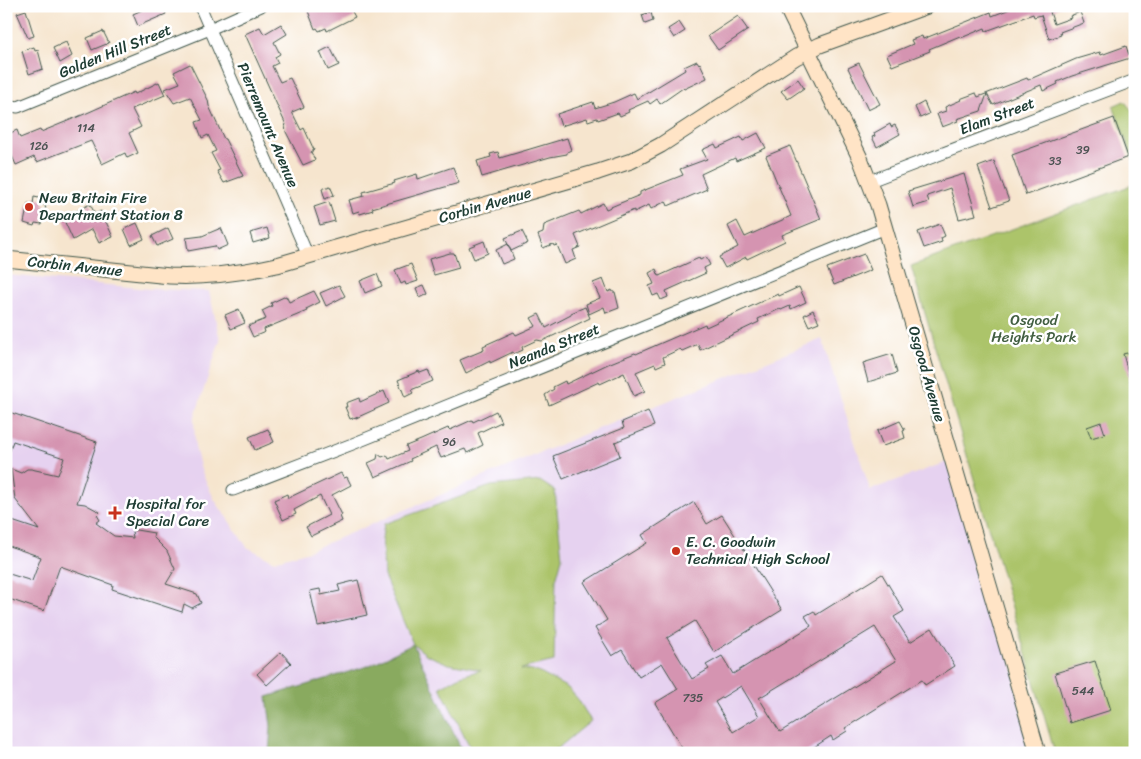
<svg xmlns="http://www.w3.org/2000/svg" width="1141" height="759" font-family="Sriracha,sans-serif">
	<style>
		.built { fill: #e6d2f0 }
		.green { fill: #acc46a; stroke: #66804f }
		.forest { fill: #89aa5e; stroke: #547449 }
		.building { fill: #d594b1; fill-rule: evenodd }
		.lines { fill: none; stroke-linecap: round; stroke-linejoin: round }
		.street-casing { stroke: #3f564b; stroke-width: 13 }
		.secondary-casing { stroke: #3f564b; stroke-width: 17 }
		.street { stroke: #fff; stroke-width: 11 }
		.secondary { stroke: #ffe4c6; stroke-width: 15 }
		.poi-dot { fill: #c8321e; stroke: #fff; stroke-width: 2 }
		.labels { text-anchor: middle; stroke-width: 5; stroke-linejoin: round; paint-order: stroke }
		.number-label { font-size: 12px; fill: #4c5353 }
		.street-label { font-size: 15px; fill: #1f3d34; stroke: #fff }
		.poi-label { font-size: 15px; fill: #1f3d34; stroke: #fff; text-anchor: start }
		.park-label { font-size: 15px; fill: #425f42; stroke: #fff }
	</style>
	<rect width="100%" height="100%" fill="#fff"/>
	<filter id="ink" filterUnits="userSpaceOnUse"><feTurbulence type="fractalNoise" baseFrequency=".02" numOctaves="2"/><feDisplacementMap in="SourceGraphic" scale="10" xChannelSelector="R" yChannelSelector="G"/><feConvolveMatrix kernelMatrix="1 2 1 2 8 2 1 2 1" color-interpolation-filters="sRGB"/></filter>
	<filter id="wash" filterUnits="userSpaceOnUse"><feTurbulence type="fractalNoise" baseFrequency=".0096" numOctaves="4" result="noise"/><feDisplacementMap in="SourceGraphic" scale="20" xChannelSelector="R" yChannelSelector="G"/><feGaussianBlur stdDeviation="1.12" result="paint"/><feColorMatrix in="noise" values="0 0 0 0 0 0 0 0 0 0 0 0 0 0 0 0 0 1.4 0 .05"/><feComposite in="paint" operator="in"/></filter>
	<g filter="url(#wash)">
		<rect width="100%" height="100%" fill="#f6e5ce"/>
		<path class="built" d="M6,275L149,289L209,291L220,340L194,419L195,447L201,470L214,499L247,547L274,561L306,552L580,436L822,339L870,490L952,460L1038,753H463L413,644L368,666L267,697L271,726L269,753H6Z"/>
		<g class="green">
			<path d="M1124,101L1135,114V164L1113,106Z"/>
			<path d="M1135,184V753H1055L911,266Z"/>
			<path d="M540,481L555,491L562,558L556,580L554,661L521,669L538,672L568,688L578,699L591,721L552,753H473L440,687L461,676L481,670L449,664L427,655L413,644L384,576L382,538L384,524L491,486Z"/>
		</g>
		<path class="forest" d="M413,644L463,753H269L271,726L267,697L368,666Z"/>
		<g id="blocks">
			<g class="building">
				<path d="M151,6H163L166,14L138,26L133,14Z"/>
				<path d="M317,6H349L355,17L327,31L326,28L319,31L317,28L315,29L308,11Z"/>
				<path d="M1009,6H1061L1050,12L1054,24L1071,18L1070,16L1080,12L1084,23L1060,32L1061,35L1049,39L1041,15L1034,17L1033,14L986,31L985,28L961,38L960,36L929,49L930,51L892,66L887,55L913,44L911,40L922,36L923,39L991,12L992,16L1010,9Z"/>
				<path d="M26,10L34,36L28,38L17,13Z"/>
				<path d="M651,12L653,21L645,24L642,15Z"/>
				<path d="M738,16L748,30L718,50L708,36Z"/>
				<path d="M679,22L685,31L674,38L668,29Z"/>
				<path d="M281,24L287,34L274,42L280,54L275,57L278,63L272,66L280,82L290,78L304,107L292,112L301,130L304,128L314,150L311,152L315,160L303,165L286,132L285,126L286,125L245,34L260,27L264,34Z"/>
				<path d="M103,31L109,43L92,50L87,38Z"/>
				<path d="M66,42L72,56L60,63L53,48Z"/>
				<path d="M1126,46L1130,58L1072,76L1057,82L1058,84L1043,91L1041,85L993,105L987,94L981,111L957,119L958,121L942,127L937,114L946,111L945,107L961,100L960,99L976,93L978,97L1027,78L1028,80L1076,59L1100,52L1101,55Z"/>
				<path d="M34,47L35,51L38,50L43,69L29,74L22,51Z"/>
				<path d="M330,47L339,65L328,70L320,52Z"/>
				<path d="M697,61L699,64L700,63L707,78L684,89L683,88L660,104L657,99L650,104L648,101L628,110L629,112L620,116L618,113L598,120L597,118L588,121L587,118L561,126L557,114L593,102L595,108L614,102L634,93L637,99L685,70L684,67Z"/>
				<path d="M859,63L880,104L868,110L848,68Z"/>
				<path d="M190,64L208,100L209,106L224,139H225L243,176L224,183L217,171L220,170L211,153L216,151L208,135L202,138L196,122L202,120L190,97L174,103L165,89L180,83L174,72Z"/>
				<path d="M798,79L804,88L788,99L781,91Z"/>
				<path d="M159,82L165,95L132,109L141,127L129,133L138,153L127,158L125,153L102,164L91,141L37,162L34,157L16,165L6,142V135L17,130L20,138L40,130L41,132L87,113L134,92L135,94Z"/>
				<path d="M924,102L929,114L920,118L915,107Z"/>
				<path d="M1114,118L1128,157L1026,195L1012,155Z"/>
				<path d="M890,124L891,127L895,125L900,134L877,147L872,137L875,136L874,133Z"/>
				<path d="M758,133L766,148L736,161L735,158L701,174L707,189L668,206L666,201L651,209L649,205L634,212V210L575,235L580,247L573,250L576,259L565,264L557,245L554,246L553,244L543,248L538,235L543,233L544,225L579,211L581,214L603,203L606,209L618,204L640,195V192L683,175L680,169L707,159L702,150L715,144L717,148L741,137L743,141Z"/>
				<path d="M567,138L571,150L567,152V154L550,157L482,177L477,161L491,157L490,154L498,152L500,158Z"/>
				<path d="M790,146L821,219L782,235L785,241L747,259L746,257L725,268L719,257L738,247L728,226L737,221L745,237L791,216L766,156Z"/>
				<path d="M994,161L1009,201L992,207L978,167Z"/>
				<path d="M453,167L459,183L372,208L373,210L360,214L359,211L353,213L349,200L364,196L363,192L395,183L394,181L417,174L418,179Z"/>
				<path d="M964,174L976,215L959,219L950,188L927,196L929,202L913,207L908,191Z"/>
				<path d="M330,186L334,195L325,199L322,189Z"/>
				<path d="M34,197L44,199L43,205H46L42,224L35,223L34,226L24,223L28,203L33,204Z"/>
				<path d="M329,202L335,221L320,225L314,207Z"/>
				<path d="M90,204L95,214L101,211L113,237L99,243L92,229L73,240L63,218Z"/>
				<path d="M137,223L144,239L131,245L124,229Z"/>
				<path d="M940,224L945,236L941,238L942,242L924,248L918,232Z"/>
				<path d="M168,228L173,239L157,246L152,236Z"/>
				<path d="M221,228L228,245L217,250L215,246L188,251L186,238L202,236Z"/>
				<path d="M267,228L270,238L253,243L250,233Z"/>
				<path d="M522,231L528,243L511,251L505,238Z"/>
				<path d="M484,241L488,253L474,259L469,247Z"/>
				<path d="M508,244L514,259L502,264L496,250Z"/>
				<path d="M450,253H454L459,268L434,275L429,259Z"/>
				<path d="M864,254L871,270L834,285L827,268Z"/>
				<path d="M706,257L710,265L704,268L706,273L666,291L668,297L661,300L658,294L653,296L649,286L654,284L649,273L656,269L659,276L699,258L700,260Z"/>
				<path d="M411,264L418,281L406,285L405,282L401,284L395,270Z"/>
				<path d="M377,274L382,286L365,293L360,281Z"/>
				<path d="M603,279L608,292L612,290L613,292H615L619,308L606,313L604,307L589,314L586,304L600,298L593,283Z"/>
				<path d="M339,285L345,296L326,306L320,293Z"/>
				<path d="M424,285L428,294L420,298L416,288Z"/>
				<path d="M799,287L806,302L791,309L790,306L781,310L780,309L758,319L759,322L700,350L698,344L682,351L680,349L663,357L665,363L656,367L655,364L636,372L645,391L634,396L624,373L600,384L599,382L549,405L545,395L554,389L553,387L565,381L566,384L608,364L635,353L636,354L705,324L706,327L778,294L779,296Z"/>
				<path d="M314,291L320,302L306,309L307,311L264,329L265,332L253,337L248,326L266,319L262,311L272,306L271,303L286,296L289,302Z"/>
				<path d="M585,307L590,318L555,335L542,341L537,340L522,347L523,350L514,354L513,352L490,363V361L466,373L460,360L484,350L483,346L514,332L516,335L536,326L531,318L539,314L546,328L571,315V313Z"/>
				<path d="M239,309L245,323L231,329L225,315Z"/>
				<path d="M813,310L819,322L809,326L804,315Z"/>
				<path d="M1135,351V386L1132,387L1123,354Z"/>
				<path d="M892,354L897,373L868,382L863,363Z"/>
				<path d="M428,370L433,381L411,390L413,393L405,397L398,380L419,371L420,373Z"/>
				<path d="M384,391L389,403L356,418V417L350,419L345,407H347L346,403L359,398L360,402Z"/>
				<path d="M6,411L97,442L77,503L85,504L100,512L97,515L100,520L96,523L114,536L133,538L132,531L136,530L154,533L153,537L167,551L175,569L166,584L197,594L201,603L192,608L184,604L182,612L112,589L113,585L60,566L44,611L6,598V573L32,581L41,557L6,545V519L39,530L15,499L11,469L21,473L27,469H31L58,475L64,458L13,441L8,456H6Z"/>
				<path d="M496,411L501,422L478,433L483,445L467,453L465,449L441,458L436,447L410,459L411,461L375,477L368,463L377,459L378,454L382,457L387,455L389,459L408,451L406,446L421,440L448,428L450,430L472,420L473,422Z"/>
				<path d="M648,411L654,426L615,442L620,456L563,479L553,456L624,428L622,422Z"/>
				<path d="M900,421L905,430L903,431L905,438L883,446L877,431Z"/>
				<path d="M1101,422L1105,434L1091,438L1087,427Z"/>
				<path d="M268,429L274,442L255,450L249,437Z"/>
				<path d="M341,473L344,478L347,477L351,485L332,495L342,515L340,516L342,521L311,536L306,527L329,515L320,496L294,510L296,514L283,520L274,500L287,494L288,498Z"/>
				<path d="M694,502L707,524L722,515L782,610L714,652L695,621L667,638L692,679L709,669L706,665L722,656L733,674L811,626L805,616L814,611L816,615L882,574L904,611L894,617L910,642L932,628L955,666L925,685L922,680L845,728L847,731L833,740L831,736L805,753H685L655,703L678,689L662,663L639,677L622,650L612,656L595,628L607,620L584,582L647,543L642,535ZM875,627L896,661L780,732L759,698ZM741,686L759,716L733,732L715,702Z"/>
				<path d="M358,580L367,615L318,626L310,591L320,589L321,595L340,591L338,585Z"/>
				<path d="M281,652L291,663L267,685L257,674Z"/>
				<path d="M1095,661L1111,710L1070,723L1055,673Z"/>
			</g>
		</g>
	</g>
	<g filter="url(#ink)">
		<use href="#blocks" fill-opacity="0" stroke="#3f564b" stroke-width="1"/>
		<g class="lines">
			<defs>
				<g id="street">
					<path d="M200,6L308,256"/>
					<path d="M6,105L18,107L210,29L261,6"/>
					<path d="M870,181L1135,80"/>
					<path d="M233,490L355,443L885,228"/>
				</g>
				<g id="secondary">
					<path d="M786,6L860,158L878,205L1038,753"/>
					<path d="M6,259L170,276C207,278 241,273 277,265L598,172L631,161L661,145L796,57L820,45L927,6"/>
				</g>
			</defs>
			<use href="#street" class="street-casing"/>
			<use href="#secondary" class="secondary-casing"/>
			<use href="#street" class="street"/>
			<use href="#secondary" class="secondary"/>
		</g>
	</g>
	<g class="poi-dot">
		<circle cx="29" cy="207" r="5"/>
		<path d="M112.5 505.5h5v5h5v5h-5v5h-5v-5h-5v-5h5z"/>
		<circle cx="676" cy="551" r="5"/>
	</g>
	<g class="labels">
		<g class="number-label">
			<text x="86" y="132">114</text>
			<text x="39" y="150">126</text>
			<text x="1083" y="154">39</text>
			<text x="1055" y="165">33</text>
			<text x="449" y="446">96</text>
			<text x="1083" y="695">544</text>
			<text x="693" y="702">735</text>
		</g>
		<g class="street-label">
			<text transform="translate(115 51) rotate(-22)" y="5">Golden Hill Street</text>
			<text transform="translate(997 116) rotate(-21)" y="5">Elam Street</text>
			<text transform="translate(268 125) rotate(67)" y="5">Pierremount Avenue</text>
			<text transform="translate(485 205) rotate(-16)" y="5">Corbin Avenue</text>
			<text transform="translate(75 266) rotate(6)" y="5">Corbin Avenue</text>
			<text transform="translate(554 346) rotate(-22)" y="5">Neanda Street</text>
			<text transform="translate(927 374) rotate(74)" y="5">Osgood Avenue</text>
		</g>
		<g class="poi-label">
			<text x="39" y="203">New Britain Fire<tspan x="39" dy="17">Department Station 8</tspan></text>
			<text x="126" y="509">Hospital for<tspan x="126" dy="17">Special Care</tspan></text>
			<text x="686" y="547">E. C. Goodwin<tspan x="686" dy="17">Technical High School</tspan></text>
		</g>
		<g class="park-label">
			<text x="1034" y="325">Osgood<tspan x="1034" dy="17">Heights Park</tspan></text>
		</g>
	</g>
	<rect width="1141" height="759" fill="none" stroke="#fff" stroke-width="25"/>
</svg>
